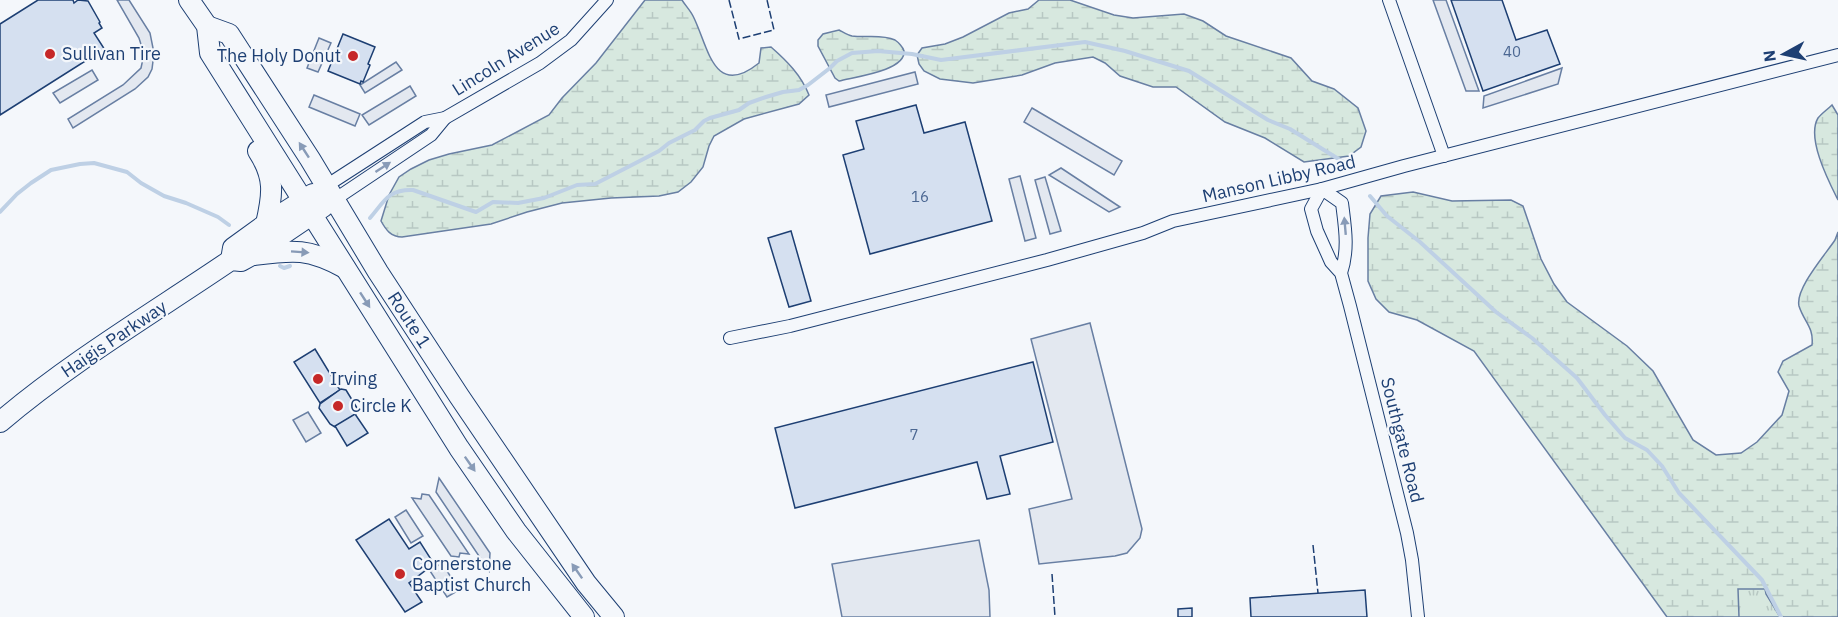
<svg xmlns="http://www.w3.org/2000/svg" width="1838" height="617" font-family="'IBM Plex Sans',sans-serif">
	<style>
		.wetland { fill: url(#wetland-marsh); stroke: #687fa3; stroke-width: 1.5 }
		.park { fill: url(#park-tufts); stroke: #687fa3; stroke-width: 1.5 }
		.parking { fill: #e3e8f0; stroke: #687fa3; stroke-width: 1.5 }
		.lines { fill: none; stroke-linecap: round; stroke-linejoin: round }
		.stream { stroke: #bed0e5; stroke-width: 4 }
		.building { fill: #d5e0f0; stroke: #1d3f73; stroke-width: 1.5 }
		.minor-casing { stroke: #1d3f73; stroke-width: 14 }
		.primary-casing { stroke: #1d3f73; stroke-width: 22 }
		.minor { stroke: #f4f7fb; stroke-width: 12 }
		.primary { stroke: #f4f7fb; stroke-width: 20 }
		.fence { stroke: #1d3f73; stroke-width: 1.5; stroke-dasharray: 8 3; stroke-linecap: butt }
		.oneway { fill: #889bb7 }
		.poi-dot { fill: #c62828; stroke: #f4f7fb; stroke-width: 2 }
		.labels { text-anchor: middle; stroke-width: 4.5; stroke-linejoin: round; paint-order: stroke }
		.number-label { font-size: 15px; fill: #4b6792 }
		.poi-label { font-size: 18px; fill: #1d3f73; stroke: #f4f7fb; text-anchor: start }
		.street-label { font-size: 18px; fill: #1d3f73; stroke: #f4f7fb }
	</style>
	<defs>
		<pattern id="wetland-marsh" width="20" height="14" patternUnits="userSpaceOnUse" patternTransform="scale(1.5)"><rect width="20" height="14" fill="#d7e8df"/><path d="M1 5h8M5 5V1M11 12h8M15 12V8" fill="none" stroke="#b8c8c3"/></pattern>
		<pattern id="park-tufts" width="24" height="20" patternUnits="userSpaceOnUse" patternTransform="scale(1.5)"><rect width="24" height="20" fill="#d7e8df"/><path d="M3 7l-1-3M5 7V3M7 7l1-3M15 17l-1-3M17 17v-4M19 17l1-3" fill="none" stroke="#b8c8c3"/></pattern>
	</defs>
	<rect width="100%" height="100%" fill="#f4f7fb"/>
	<g class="wetland">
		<path d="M645,0H682C685,5 690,10 693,16C708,45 713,100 759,63L761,48L771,47C787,61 801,75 809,95L799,104L744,119L714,136L709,146L703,167L691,182L678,192L659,196L611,198L562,203L527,212L491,224L402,237C391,237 386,230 381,221L389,195L399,177L411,169L429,160L449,154L492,145L549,115L562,98L596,63Z"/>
		<path d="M1039,0H1070L1114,15L1133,18L1184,14L1203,21L1226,36L1291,58L1312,81L1334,89L1358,108L1366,131L1361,147L1349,156L1304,162L1265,138L1225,122L1176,87H1153L1120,76L1105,63L1093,57L1055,63L1022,75L973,83L940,79L924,71L919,64L917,55L922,48L945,44L963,37L1009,13L1028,9Z"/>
		<path d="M839,30C843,32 848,35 852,36C866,38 882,34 895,40C898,42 903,47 904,51C906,71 853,77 839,81L835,78L818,46V40L823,34Z"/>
		<path d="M1832,105L1838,115V200C1829,182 1806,138 1818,118C1821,114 1828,109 1832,105Z"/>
		<path d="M1413,192L1452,201L1511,200L1523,206L1541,259L1554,284L1567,302L1627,346L1653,371L1693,440L1716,455L1741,453L1757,442L1782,415L1789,391L1778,372L1783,361L1812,345C1814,327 1804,322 1799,306C1795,289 1825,255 1835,240L1838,232V617H1667L1474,351L1417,320L1389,312L1376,299L1368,281V238L1370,214L1381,196Z"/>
	</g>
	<path class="park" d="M1738,589H1765L1766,594L1780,617H1739Z"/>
	<g class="parking">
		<path d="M117,0H129L150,33L154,53L152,69L148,77L135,89L73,128L68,119L123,85L141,68L144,54L139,38Z"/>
		<path d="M1433,0H1446L1479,91H1466Z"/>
		<path d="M319,38L331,43L318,72L307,68Z"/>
		<path d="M396,62L402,70L365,93L360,85Z"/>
		<path d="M1562,68L1558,84L1483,108L1484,96Z"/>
		<path d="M92,70L98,80L60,103L53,93Z"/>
		<path d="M915,72L918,84L829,107L826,95Z"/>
		<path d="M410,86L416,96L369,125L362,115Z"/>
		<path d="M314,95L360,114L355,126L309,107Z"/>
		<path d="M1032,108L1122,161L1114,175L1024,122Z"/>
		<path d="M1061,168L1120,207L1109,212L1049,175Z"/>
		<path d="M1020,176L1036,238L1025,241L1009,179Z"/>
		<path d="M1045,177L1061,231L1050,234L1035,180Z"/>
		<path d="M1090,323L1142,529L1140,538L1127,553L1115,556L1039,564L1029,509L1072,499L1031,339Z"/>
		<path d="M308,412L321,433L306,442L293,420Z"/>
		<path d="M439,478L490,553L489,571L436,492Z"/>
		<path d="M422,494L429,495L469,554L460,553L459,557L451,556L412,498L421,499Z"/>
		<path d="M406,510L423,536L411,543L395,517Z"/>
		<path d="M979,540L989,590L990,617H842L832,564Z"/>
		<path d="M442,563L459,590L447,597L430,571Z"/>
	</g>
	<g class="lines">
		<g class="stream">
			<path d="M1370,196L1387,216L1420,242L1496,312L1532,338L1577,378L1605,415L1625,438L1647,450L1662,466L1679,493L1762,580L1781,617"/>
			<path d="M0,212L17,194L31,183L51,170L80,164L94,163L127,172L141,183L164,196L186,203L218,217L229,225"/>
			<path d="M370,218C384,202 388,189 413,190L476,212L493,202L518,203L544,198L577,185L595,184L659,151L669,143L695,130L704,121L710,118L739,110L749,103L766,97L783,92L799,90L808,85L830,68L837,61L852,53L878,51L912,54L941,60L1085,42L1125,51L1189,71L1268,120L1290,129L1345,163"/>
			<path d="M280,266L284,268L290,266"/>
		</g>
	</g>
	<g class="building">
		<path d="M38,0H73L74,3L78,0L88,1L100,22L99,23L102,28L94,33L105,50L91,59L90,58L0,115V24Z"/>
		<path d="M1451,0H1502L1516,40L1547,30L1560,64L1483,91Z"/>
		<path d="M343,34L375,47L368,64L370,65L363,82L361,81L360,84L328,71Z"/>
		<path d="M916,105L924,133L965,122L992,221L870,254L843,155L864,149L856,121Z"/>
		<path d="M791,231L811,301L789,307L768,238Z"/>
		<path d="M315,349L340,390L320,403L294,362Z"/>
		<path d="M1033,362L1053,442L1000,456L1010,494L987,499L977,462L795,508L775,428Z"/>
		<path d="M341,389L346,390L357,408L356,414L335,427L330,424L319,408L320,404Z"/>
		<path d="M355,414L368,433L347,446L335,426Z"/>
		<path d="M389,519L409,549L420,542L434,564L409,583L422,602L405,612L356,540Z"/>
		<path d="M1365,590L1367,617H1251L1250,598Z"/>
		<path d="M1192,608V617H1178V609Z"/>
	</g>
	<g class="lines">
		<defs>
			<g id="minor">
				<path d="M1389,0L1444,156"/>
				<path d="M326,186L425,122L445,118L540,63L571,40L607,0"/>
				<path d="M334,200L431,135L445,118"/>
				<path d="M1341,273C1349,249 1345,227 1342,203L1322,189L1311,209L1317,231L1331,262L1341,273L1350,306L1407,533L1412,560L1418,617"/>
				<path d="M730,338L790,326L1047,260L1143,233L1173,221L1322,189L1404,166L1838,55"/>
			</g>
			<g id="primary">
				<path d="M189,0L207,26L210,53L459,448L516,531L584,617"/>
				<path d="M207,26L229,34L310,159L378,272L459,396L586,583L614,617"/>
				<path d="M258,151C275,177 273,194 266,224"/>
				<path d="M254,255C294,250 308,248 345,268"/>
				<path d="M231,260L233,248L266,224L313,194"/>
				<path d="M0,422C72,361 153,313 231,260L241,261L252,255L323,207"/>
			</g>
		</defs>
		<use href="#minor" class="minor-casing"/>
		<use href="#primary" class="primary-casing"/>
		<use href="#minor" class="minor"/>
		<use href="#primary" class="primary"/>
		<g class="fence">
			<path d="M729,0L739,39L774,30L767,0"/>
			<path d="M1313,545L1318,593"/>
			<path d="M1052,574L1055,617"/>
		</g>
	</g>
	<defs><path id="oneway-solid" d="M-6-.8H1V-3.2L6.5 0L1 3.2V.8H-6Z" transform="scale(1.5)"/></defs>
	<g class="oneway">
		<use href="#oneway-solid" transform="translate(304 150) rotate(-123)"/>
		<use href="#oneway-solid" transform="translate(383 167) rotate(-33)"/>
		<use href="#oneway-solid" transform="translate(1345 226) rotate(-95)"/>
		<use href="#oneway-solid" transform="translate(300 252) rotate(4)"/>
		<use href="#oneway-solid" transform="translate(365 300) rotate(57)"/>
		<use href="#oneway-solid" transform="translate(470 464) rotate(55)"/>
		<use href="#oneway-solid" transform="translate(577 571) rotate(-125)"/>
	</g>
	<g class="poi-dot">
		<circle cx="50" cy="54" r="6"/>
		<circle cx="353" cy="56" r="6"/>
		<circle cx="318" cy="379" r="6"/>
		<circle cx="338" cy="406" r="6"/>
		<circle cx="400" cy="574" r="6"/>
	</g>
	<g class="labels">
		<g class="number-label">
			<text x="1512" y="57">40</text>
			<text x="920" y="202">16</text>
			<text x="914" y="440">7</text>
		</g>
		<g class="poi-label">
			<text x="62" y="60">Sullivan Tire</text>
			<text x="341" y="62" text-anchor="end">The Holy Donut</text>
			<text x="330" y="385">Irving</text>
			<text x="350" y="412">Circle K</text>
			<text x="412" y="570">Cornerstone<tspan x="412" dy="21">Baptist Church</tspan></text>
		</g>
		<g class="street-label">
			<text transform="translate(506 59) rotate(-32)" y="6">Lincoln Avenue</text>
			<text transform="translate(1279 179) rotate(-13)" y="6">Manson Libby Road</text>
			<text transform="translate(409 320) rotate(57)" y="6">Route 1</text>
			<text transform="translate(114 339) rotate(-34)" y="6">Haigis Parkway</text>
			<text transform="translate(1402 440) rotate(76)" y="6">Southgate Road</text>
		</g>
	</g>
	<g transform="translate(1784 54) rotate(262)" stroke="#f4f7fb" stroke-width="4.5" paint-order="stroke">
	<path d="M0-4.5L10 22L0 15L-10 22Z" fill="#1d3f73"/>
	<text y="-9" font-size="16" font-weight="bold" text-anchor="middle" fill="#1d3f73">N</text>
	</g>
</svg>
